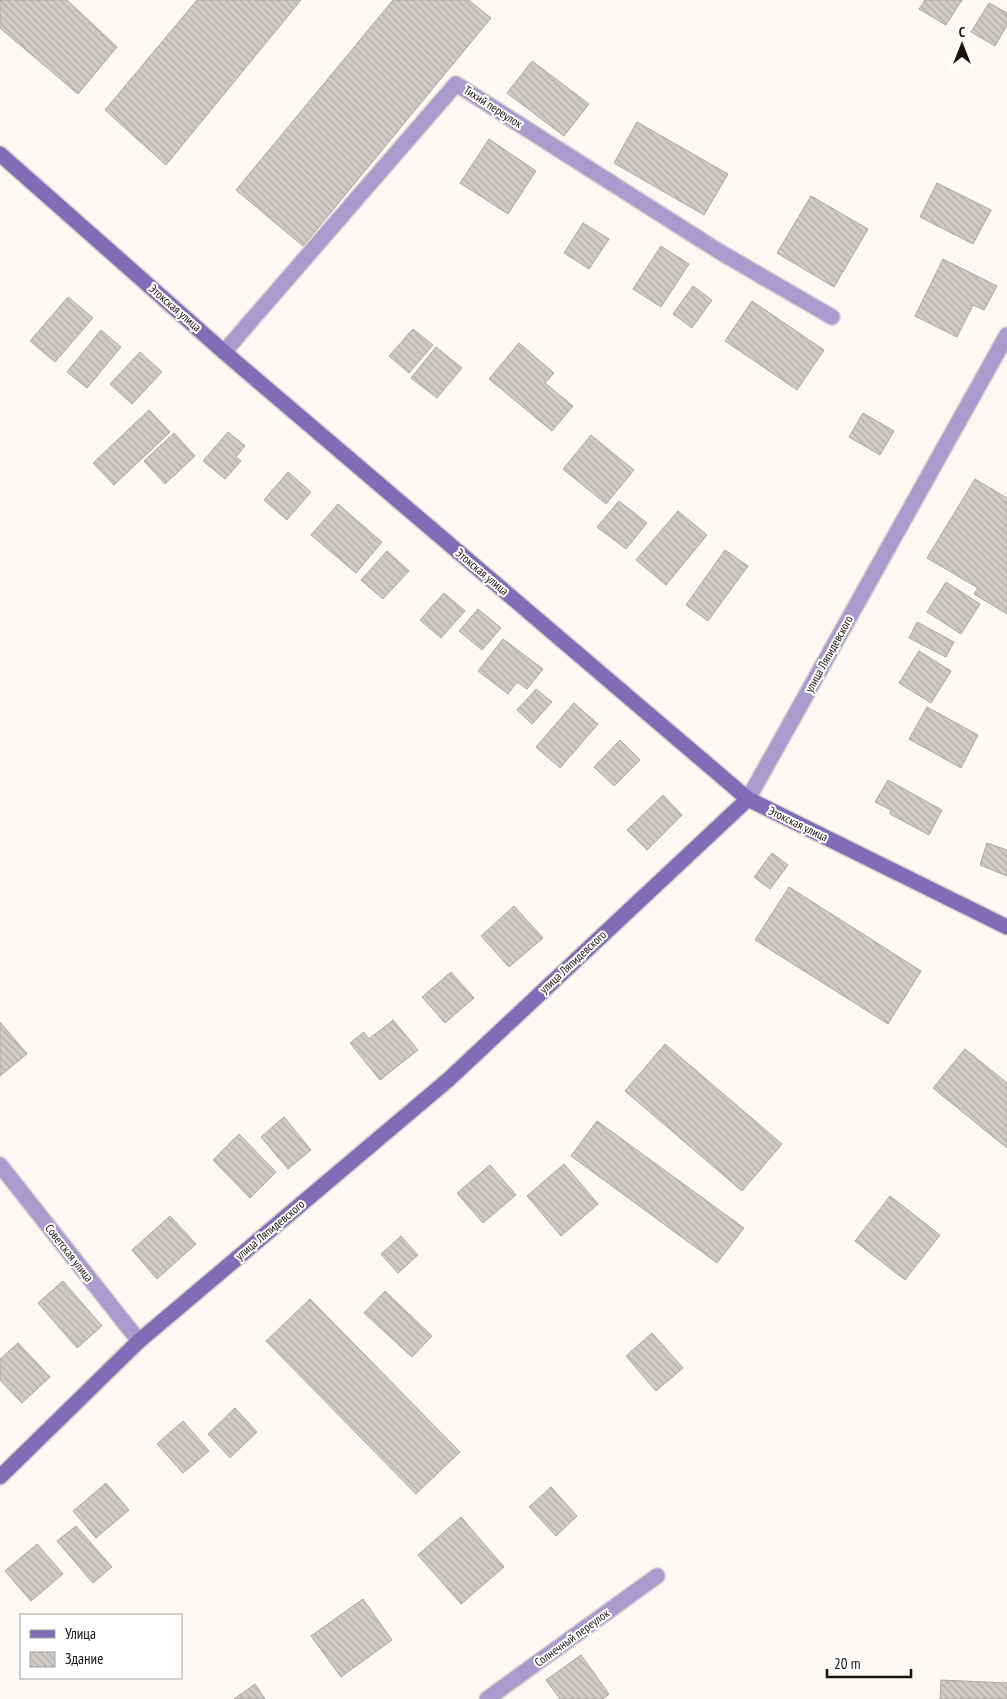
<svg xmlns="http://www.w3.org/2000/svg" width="1007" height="1699" font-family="'PT Sans Narrow',sans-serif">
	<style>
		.building { fill: url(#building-back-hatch); stroke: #aca7a3 }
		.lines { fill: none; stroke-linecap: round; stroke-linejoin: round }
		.street-casing { stroke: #d9d3d0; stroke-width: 18 }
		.secondary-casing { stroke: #d9d3d0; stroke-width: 18 }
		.street { stroke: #a89bce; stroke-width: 15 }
		.secondary { stroke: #816cb6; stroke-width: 15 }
		.labels { text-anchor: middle; stroke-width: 4; stroke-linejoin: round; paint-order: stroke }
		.street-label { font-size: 12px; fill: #151312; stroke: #fff }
	</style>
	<defs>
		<pattern id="building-back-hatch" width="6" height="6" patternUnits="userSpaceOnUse" patternTransform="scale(1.25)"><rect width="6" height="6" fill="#d0cbc7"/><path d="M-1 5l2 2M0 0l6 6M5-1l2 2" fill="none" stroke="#b2adaa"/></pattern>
	</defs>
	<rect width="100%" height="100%" fill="#fef8f4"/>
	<g class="building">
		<path d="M0,0H67L117,47L78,94L0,28Z"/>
		<path d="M197,0H301L166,165L105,110Z"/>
		<path d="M393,0H469L491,18L303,246L236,190Z"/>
		<path d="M925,0H962L946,25L919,9Z"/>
		<path d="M989,3L1007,13V25L995,46L971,32Z"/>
		<path d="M532,61L589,104L564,136L507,93Z"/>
		<path d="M637,122L728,174L704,215L614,163Z"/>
		<path d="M489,139L536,171L508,214L460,183Z"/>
		<path d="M937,183L991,210L973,244L920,217Z"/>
		<path d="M811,196L868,229L834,287L777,253Z"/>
		<path d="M583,223L609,239L589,269L564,253Z"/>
		<path d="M661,246L689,264L661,307L633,289Z"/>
		<path d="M943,259L997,286L984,310L973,305L957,337L915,316Z"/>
		<path d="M693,286L712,300L692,328L673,314Z"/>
		<path d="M68,297L93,318L55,362L30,341Z"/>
		<path d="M752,301L824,350L797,390L725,341Z"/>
		<path d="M413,329L433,345L409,373L389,356Z"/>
		<path d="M101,330L121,347L87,388L67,372Z"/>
		<path d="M519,343L554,373L545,383L573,406L552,431L489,379Z"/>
		<path d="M436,347L462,368L437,398L411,378Z"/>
		<path d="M140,352L162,372L132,404L110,384Z"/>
		<path d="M149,410L170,432L114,485L93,463Z"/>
		<path d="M863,413L894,431L880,455L849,437Z"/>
		<path d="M228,432L245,446L236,457L241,461L225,479L203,461Z"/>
		<path d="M174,433L195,456L165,484L144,461Z"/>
		<path d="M591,435L634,470L606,504L563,469Z"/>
		<path d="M288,472L311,492L287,520L264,500Z"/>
		<path d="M975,479L1007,498V614L974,594L978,588L927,558Z"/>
		<path d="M619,501L647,523L626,549L597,527Z"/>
		<path d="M338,504L382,542L356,573L311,535Z"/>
		<path d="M678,511L707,535L666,585L636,560Z"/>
		<path d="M725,550L748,566L708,621L686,605Z"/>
		<path d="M387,551L409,571L383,599L361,580Z"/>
		<path d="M946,582L980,604L961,634L927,612Z"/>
		<path d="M444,593L465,611L441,638L420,620Z"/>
		<path d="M478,609L501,628L482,650L459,631Z"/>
		<path d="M917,622L954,642L946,657L909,638Z"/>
		<path d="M503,639L543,669L527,689L517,682L508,694L478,671Z"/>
		<path d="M919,651L951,671L931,703L899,683Z"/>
		<path d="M536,689L552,702L532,724L517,710Z"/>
		<path d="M574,703L598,724L560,768L536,747Z"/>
		<path d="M927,707L978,735L961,768L909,739Z"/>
		<path d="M620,740L640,760L614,786L594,767Z"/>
		<path d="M888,780L942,810L929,835L890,814L891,810L875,802Z"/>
		<path d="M663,795L682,815L647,850L627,830Z"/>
		<path d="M987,843L1007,850V876L980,865Z"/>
		<path d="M772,853L788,865L770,889L754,877Z"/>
		<path d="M789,887L921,971L888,1024L755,940Z"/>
		<path d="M514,906L543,938L509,967L481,936Z"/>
		<path d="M451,972L474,998L445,1023L422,997Z"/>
		<path d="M393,1020L418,1050L380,1080L350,1043L364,1032L369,1039Z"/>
		<path d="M0,1022L27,1054L0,1076Z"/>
		<path d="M665,1044L782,1144L742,1191L625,1091Z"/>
		<path d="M965,1049L1007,1083V1148L933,1088Z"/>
		<path d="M284,1117L311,1150L288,1169L261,1137Z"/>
		<path d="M597,1121L744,1228L717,1263L571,1156Z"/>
		<path d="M239,1134L276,1172L250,1198L213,1160Z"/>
		<path d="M564,1164L598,1204L561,1236L527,1196Z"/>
		<path d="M490,1165L516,1195L483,1223L457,1193Z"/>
		<path d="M890,1196L940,1235L905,1280L855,1241Z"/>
		<path d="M170,1216L196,1244L157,1279L132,1250Z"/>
		<path d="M401,1236L418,1255L398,1273L381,1254Z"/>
		<path d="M63,1281L102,1326L77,1348L38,1303Z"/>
		<path d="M385,1291L432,1336L412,1357L364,1313Z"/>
		<path d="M310,1299L460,1452L416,1494L266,1341Z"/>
		<path d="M652,1333L683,1368L656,1391L626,1356Z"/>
		<path d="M18,1343L50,1377L22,1403L0,1380V1359Z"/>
		<path d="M235,1408L257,1432L230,1458L208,1434Z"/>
		<path d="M183,1421L209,1451L183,1473L157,1444Z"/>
		<path d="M106,1483L129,1510L96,1538L73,1511Z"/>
		<path d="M551,1487L577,1516L556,1536L529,1507Z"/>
		<path d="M461,1517L504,1567L461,1604L418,1555Z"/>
		<path d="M76,1526L112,1567L93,1583L57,1541Z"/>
		<path d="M37,1544L63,1574L31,1601L5,1571Z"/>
		<path d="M363,1599L392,1640L341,1677L311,1636Z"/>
		<path d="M581,1655L609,1694L603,1699H560L546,1680Z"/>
		<path d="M941,1680L1007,1683V1699H940Z"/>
		<path d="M255,1684L265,1699H234Z"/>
	</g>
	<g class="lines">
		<defs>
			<g id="street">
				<path d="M224,352L456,84L720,252L832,317"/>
				<path d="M748,799L1007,335"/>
				<path d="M0,1165L139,1341"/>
				<path d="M487,1699L657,1576"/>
			</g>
			<g id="secondary">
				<path d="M0,154L224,352L748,799L1007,927"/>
				<path d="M0,1477L139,1341L448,1080L748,799"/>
			</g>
		</defs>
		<use href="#street" class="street-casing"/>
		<use href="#secondary" class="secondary-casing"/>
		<use href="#street" class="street"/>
		<use href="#secondary" class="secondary"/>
	</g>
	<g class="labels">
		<g class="street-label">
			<text transform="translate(493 107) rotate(33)" y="4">Тихий переулок</text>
			<text transform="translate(175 308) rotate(41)" y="4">Этокская улица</text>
			<text transform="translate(482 572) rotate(40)" y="4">Этокская улица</text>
			<text transform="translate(829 654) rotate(-61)" y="4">улица Ляпидевского</text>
			<text transform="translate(798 824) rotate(26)" y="4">Этокская улица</text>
			<text transform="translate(573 962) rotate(-43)" y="4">улица Ляпидевского</text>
			<text transform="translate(270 1230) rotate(-40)" y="4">улица Ляпидевского</text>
			<text transform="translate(69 1253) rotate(52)" y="4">Советская улица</text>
			<text transform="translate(572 1638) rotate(-36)" y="4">Солнечный переулок</text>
		</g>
	</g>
	<rect x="20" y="1614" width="162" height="65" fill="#ffffff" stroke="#a1a1a0"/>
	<rect x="30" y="1630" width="25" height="8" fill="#816cb6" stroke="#a1a1a0"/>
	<text x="65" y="1639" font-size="15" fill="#151312">Улица</text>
	<rect x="30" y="1652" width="25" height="15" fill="url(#building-back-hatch)" stroke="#a1a1a0"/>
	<text x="65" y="1664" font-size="15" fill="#151312">Здание</text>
	<g transform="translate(962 45)" stroke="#ffffff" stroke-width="4" paint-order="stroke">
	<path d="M0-4L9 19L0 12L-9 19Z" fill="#151312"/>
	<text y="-8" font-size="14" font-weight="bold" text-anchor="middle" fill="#151312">С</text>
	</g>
	<path d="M827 1669v8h84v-8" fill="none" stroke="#151312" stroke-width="2.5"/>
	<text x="834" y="1669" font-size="15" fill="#151312" stroke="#ffffff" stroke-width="4" paint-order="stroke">20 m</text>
</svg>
